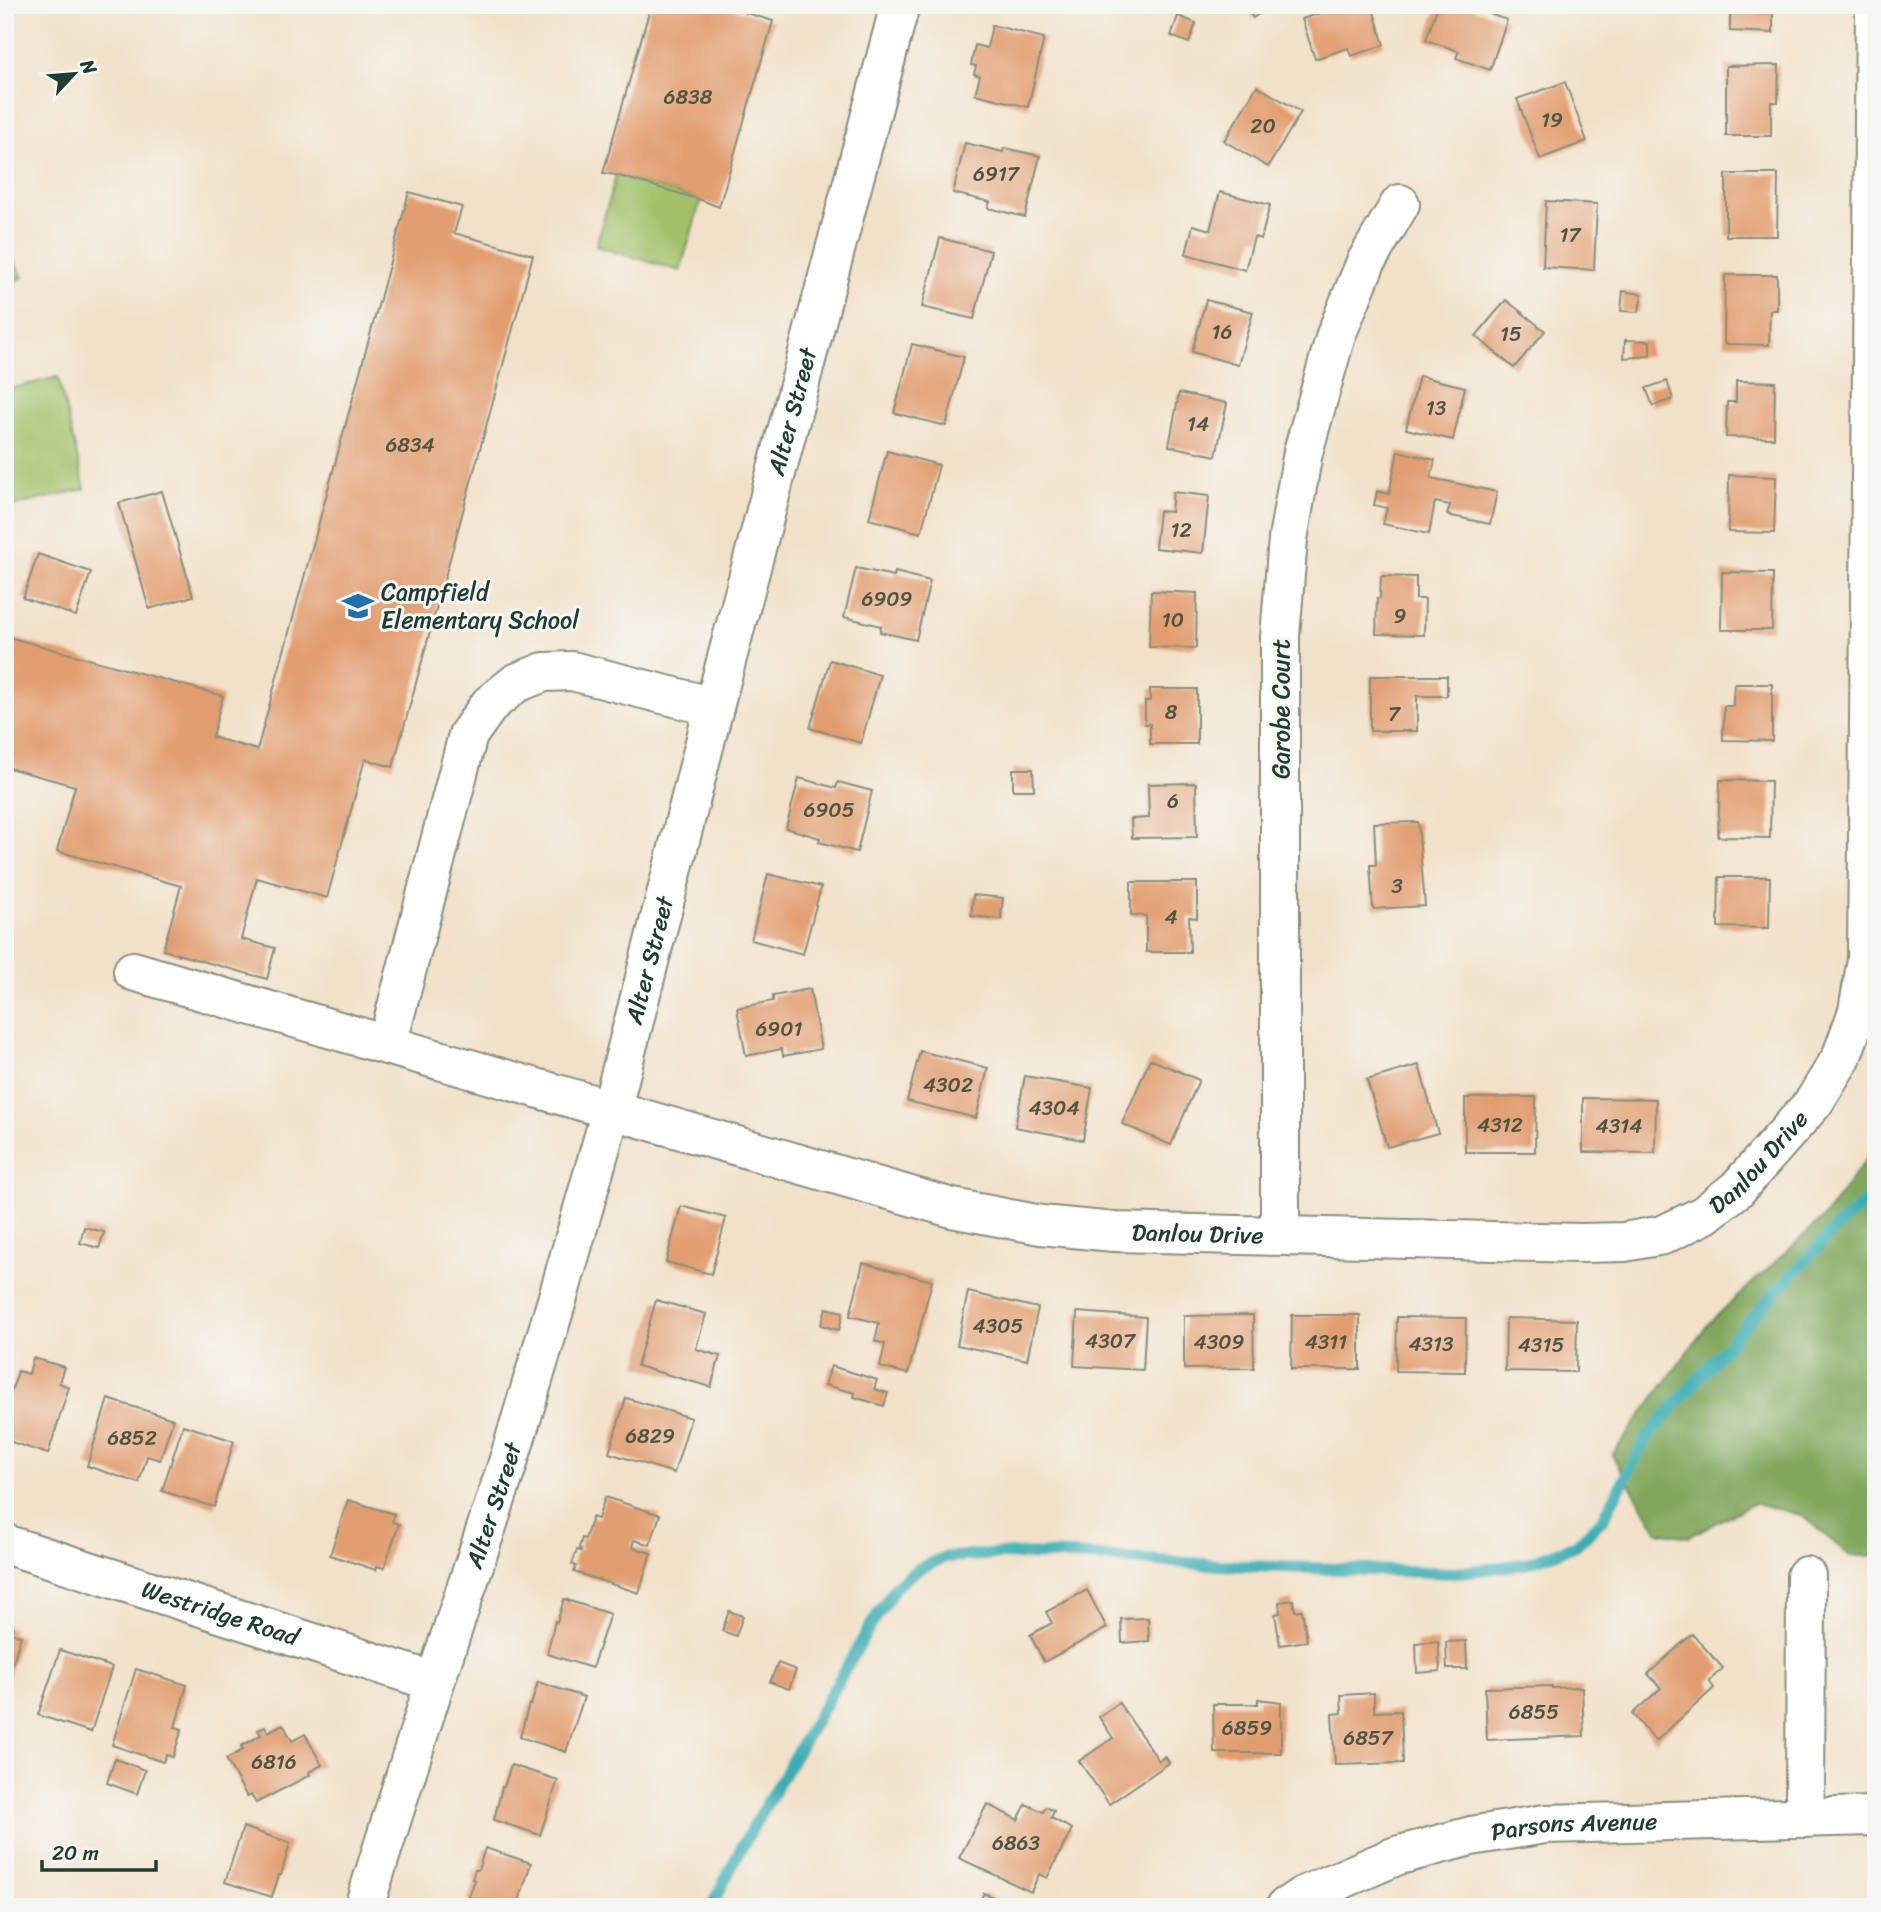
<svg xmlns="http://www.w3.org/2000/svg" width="1881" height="1912" font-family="Sriracha,sans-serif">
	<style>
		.green { fill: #a2c169; stroke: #607f4e; stroke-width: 2 }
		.forest { fill: #81a75d; stroke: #507248; stroke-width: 2 }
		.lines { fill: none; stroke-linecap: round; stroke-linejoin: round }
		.stream { stroke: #3badb4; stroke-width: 12 }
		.building { fill: #e29d70 }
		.minor-casing { stroke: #888f7e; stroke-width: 42 }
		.minor { stroke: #fff; stroke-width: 38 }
		.labels { text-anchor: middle; stroke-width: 6; stroke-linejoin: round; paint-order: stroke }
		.number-label { font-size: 21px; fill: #505543 }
		.street-label { font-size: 24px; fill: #1f3d34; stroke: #f6f6f2 }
		.poi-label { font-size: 24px; fill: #1f3d34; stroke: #f6f6f2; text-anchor: start }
	</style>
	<rect width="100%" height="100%" fill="#f6f6f2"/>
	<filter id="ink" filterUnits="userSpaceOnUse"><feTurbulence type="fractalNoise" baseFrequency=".0143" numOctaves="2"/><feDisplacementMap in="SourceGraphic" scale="14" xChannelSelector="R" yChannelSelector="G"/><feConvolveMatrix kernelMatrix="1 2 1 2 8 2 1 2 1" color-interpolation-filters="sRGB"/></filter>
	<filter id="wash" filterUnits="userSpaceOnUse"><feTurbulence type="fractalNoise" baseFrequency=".00686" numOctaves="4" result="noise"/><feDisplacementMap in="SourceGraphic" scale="28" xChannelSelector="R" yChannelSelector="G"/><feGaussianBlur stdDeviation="1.57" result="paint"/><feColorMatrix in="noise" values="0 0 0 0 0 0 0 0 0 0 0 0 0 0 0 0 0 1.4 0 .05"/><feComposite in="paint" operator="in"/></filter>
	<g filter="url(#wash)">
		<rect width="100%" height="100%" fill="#f2e1c9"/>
		<g class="green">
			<path d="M616,175L701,200L680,271L596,246Z"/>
			<path d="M5,244L23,277L5,286Z"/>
			<path d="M58,377L85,489L5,508V390Z"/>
		</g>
		<path class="forest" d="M1876,1145V1556H1850L1801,1515L1754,1503L1688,1537L1658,1532L1612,1455L1709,1323L1824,1217Z"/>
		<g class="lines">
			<path class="stream" d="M711,1907L744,1843L870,1627L896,1586L918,1569L945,1557L1004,1554L1072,1555L1218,1565L1455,1573L1525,1564L1576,1545L1603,1519L1646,1439L1741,1330L1837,1227L1876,1193"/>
		</g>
		<g id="blocks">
			<g class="building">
				<path d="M651,5H720L773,21L719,207L701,200L616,175L603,173Z"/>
				<path d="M1244,5H1271L1253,18Z"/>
				<path d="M1344,5H1372L1384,45L1351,56L1348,48L1315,59L1302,19Z"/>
				<path d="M1438,5H1464L1507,20L1490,70L1456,58L1459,51L1426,40Z"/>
				<path d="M1717,5H1773V33L1730,31V10H1717Z"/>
				<path d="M1178,16L1196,23L1189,43L1171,36Z"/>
				<path d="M992,25L1044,38L1028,107L975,94L980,76L974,74L976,66L971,65L975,45L987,48Z"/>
				<path d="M1779,65L1778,102H1771V136H1726V66Z"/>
				<path d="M1565,82L1587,141L1540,159L1517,99Z"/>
				<path d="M1257,86L1301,112L1268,167L1224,141Z"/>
				<path d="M965,143L1003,152L1004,148L1040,156L1025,217L988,208L990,202L953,193Z"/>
				<path d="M1726,174H1778L1777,236H1726Z"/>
				<path d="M409,192L462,207L454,233L533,255L393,767L365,759L327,898L257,878L241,939L275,948L267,979L163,950L181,886L57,851L75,786L5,767V636L223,696L212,737L257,750Z"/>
				<path d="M1220,192L1270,205L1261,239L1254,237L1245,270L1186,254L1193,225L1210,230Z"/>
				<path d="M1546,201L1597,204L1594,270L1543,267Z"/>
				<path d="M940,238L991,251L974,319L922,307Z"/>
				<path d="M1725,275H1777V310H1770L1769,345L1724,344Z"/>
				<path d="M1623,291L1642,294L1639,312L1621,311Z"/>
				<path d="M1206,300L1253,312L1238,365L1192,352Z"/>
				<path d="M1506,300L1545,331L1514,368L1476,336Z"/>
				<path d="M1625,340L1650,341V356L1624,358Z"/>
				<path d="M912,344L964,357L946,426L894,413Z"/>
				<path d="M1419,376L1465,387L1453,440L1406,429Z"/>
				<path d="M1667,381L1673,399L1653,406L1646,388Z"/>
				<path d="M1736,381L1775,382L1774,438L1726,437L1727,402H1736Z"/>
				<path d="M1179,393L1227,403L1216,456L1169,446Z"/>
				<path d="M887,451L939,465L921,533L869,519Z"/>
				<path d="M1398,451L1435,460L1431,478L1497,492L1490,524L1447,515L1450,505L1435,502L1429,534L1383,524L1387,508L1374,505L1377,491L1389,494Z"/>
				<path d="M1729,475L1776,477L1774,533L1728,532Z"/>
				<path d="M162,491L193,596L149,609L119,503Z"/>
				<path d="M1173,492L1209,496L1203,553L1155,548L1159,511L1171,512Z"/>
				<path d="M38,554L91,572L76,616L23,598Z"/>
				<path d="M856,568L894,576L895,572L930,581L916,640L880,632L881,626L844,617Z"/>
				<path d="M1722,572L1773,573L1772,630H1721Z"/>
				<path d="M1381,576L1416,577V599H1425L1424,635L1376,634L1377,598H1380Z"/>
				<path d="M1151,591L1197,593L1196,648L1149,647Z"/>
				<path d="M830,660L880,675L861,743L810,728Z"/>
				<path d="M1370,676H1447V696H1417V731H1370Z"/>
				<path d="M1734,684H1772V741L1723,740L1724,706H1733Z"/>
				<path d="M1150,689H1197V744H1150V724H1145V701H1150Z"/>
				<path d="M1013,769H1033L1034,790H1013Z"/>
				<path d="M799,778L836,788L838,782L872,791L857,852L819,842L820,838L786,828Z"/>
				<path d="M1720,780L1771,781L1770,838L1718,837Z"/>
				<path d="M1196,783L1197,837L1132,838L1131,819L1149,818L1148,784Z"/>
				<path d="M1418,822L1425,906L1373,909L1370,865H1376L1374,823Z"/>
				<path d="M768,874L821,887L803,954L751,940Z"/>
				<path d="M1719,877H1770L1769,928L1718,927Z"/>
				<path d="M1131,882H1197V918L1189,917L1190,952H1146V916L1131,915Z"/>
				<path d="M973,895L1003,898L1001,919L971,916Z"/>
				<path d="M810,989L821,1049L783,1056L782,1049L746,1056L737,1008L773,1001V996Z"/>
				<path d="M920,1051L988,1068L976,1118L907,1101Z"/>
				<path d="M1150,1059L1199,1080L1171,1145L1122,1124Z"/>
				<path d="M1419,1065L1438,1133L1387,1147L1367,1080Z"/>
				<path d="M1025,1076L1092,1088L1083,1140L1015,1127Z"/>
				<path d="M1536,1097L1535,1152H1465V1098Z"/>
				<path d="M1583,1098L1656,1099L1655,1153L1583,1152Z"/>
				<path d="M681,1206L726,1218L711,1274L666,1262Z"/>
				<path d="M84,1227L104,1232L99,1248L80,1243Z"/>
				<path d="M863,1263L932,1281L908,1374L880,1367L885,1344L875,1341L879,1323L850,1316Z"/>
				<path d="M968,1292L1038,1308L1027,1360L957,1345Z"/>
				<path d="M656,1300L706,1314L696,1349L720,1356L711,1387L637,1366Z"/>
				<path d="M826,1308L843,1312L839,1330L821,1325Z"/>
				<path d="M1077,1312L1146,1317L1143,1370L1074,1366Z"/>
				<path d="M1253,1315L1254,1368L1184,1369V1316Z"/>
				<path d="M1292,1315H1360V1369H1291Z"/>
				<path d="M1397,1317L1466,1318L1465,1372L1396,1371Z"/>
				<path d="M1506,1318L1577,1320L1576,1372L1505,1371Z"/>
				<path d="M33,1358L64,1367L59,1383L69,1387L48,1454L5,1440V1411L18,1371L29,1374Z"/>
				<path d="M831,1366L877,1380L874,1389L888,1393L884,1406L854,1397L855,1393L825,1385Z"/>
				<path d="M626,1398L691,1418L674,1473L609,1453Z"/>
				<path d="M108,1399L173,1419L160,1460L147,1456L139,1483L87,1466Z"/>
				<path d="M183,1425L234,1441L214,1507L162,1491Z"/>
				<path d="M605,1497L660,1515L650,1545L634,1540L632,1547L651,1553L639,1593L574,1572L576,1566L572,1564L577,1550L581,1551V1549L579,1548L582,1538L585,1539L592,1517L598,1519Z"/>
				<path d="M348,1500L394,1514L392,1522L399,1524L384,1568L377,1566L376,1570L330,1555Z"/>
				<path d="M1087,1590L1107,1628L1044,1662L1030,1635L1052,1623L1046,1612Z"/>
				<path d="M564,1599L610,1614L592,1668L547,1654L555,1621L557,1622Z"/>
				<path d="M1293,1600L1295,1611L1302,1610L1307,1641L1280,1645L1275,1614L1280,1613L1279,1602Z"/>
				<path d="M729,1611L743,1616L736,1636L722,1631Z"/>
				<path d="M1148,1618L1149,1641L1122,1643L1121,1619Z"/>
				<path d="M5,1625L13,1628L11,1633L21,1636L6,1685Z"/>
				<path d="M1692,1634L1723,1668L1709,1681L1714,1688L1656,1741L1632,1714L1661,1688L1648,1674Z"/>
				<path d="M1438,1641L1440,1671L1417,1673L1416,1643Z"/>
				<path d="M1466,1641L1467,1669H1447L1446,1642Z"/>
				<path d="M60,1650L112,1667L91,1732L38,1715Z"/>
				<path d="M778,1663L796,1670L789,1689L770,1682Z"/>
				<path d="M136,1669L187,1685L175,1727L182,1729L173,1757L166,1755L163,1762L112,1745Z"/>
				<path d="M538,1682L584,1697L566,1752L520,1737L529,1704L531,1705Z"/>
				<path d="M1552,1686V1688L1582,1687L1584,1736L1487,1740L1485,1688Z"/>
				<path d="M1374,1693V1712L1401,1711L1403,1763L1335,1765L1332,1714L1342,1713L1341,1695Z"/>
				<path d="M1258,1699L1281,1702V1753H1214L1213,1704H1258Z"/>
				<path d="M1119,1703L1159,1761L1165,1756L1169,1763L1109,1804L1079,1761L1113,1738L1099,1717Z"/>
				<path d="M283,1724L292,1741L305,1734L322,1765L309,1772L310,1775L256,1803L251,1795L247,1797L226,1759L243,1750L241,1746L261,1735L258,1730L265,1726L268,1732Z"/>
				<path d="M115,1759L145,1770L137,1794L107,1783Z"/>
				<path d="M511,1765L558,1780L540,1835L494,1820L502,1787H504Z"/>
				<path d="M987,1804L1018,1820L1026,1804L1043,1812L1046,1807L1054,1811L1051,1818L1072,1829L1047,1878L1039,1874L1031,1892L959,1858Z"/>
				<path d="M243,1827L290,1843L281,1875H279L272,1897L225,1882Z"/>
				<path d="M485,1848L531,1863L517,1907H481L467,1902L475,1880L472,1879L475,1870H478Z"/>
				<path d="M984,1893L1011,1907H976Z"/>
				<path d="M1876,1901V1907H1801V1902Z"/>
				<path d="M1745,1903L1746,1907H1708V1905Z"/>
			</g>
		</g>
	</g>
	<g filter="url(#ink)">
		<use href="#blocks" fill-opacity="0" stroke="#888f7e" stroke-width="2"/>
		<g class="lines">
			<defs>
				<g id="minor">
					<path id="s1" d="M714,707L572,671L544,672L516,683L490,704L468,735L387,1045L952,1208L1041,1225L1114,1232L1581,1243L1624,1242L1663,1235L1704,1215L1737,1189L1814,1102L1841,1058L1858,1011L1867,960L1875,5"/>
					<path d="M133,971L387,1045"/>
					<path d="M1280,1235V636L1288,539L1303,452L1336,335L1366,262L1400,204"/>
					<path id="s2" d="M5,1544L435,1682"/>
					<path d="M1805,1818L1806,1576"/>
					<path id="s3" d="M364,1907L435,1682L507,1466L558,1297L611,1111L714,707L900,5"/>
					<path id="s4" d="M1286,1907L1303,1896L1396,1856L1471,1836L1545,1824L1876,1816"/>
				</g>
			</defs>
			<use href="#minor" class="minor-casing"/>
			<use href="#minor" class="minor"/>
		</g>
	</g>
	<defs>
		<symbol id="school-bare" viewBox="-9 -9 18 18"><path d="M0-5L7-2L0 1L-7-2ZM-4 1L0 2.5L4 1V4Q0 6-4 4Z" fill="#1f6fb2" stroke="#f6f6f2" stroke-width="2.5" paint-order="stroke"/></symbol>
	</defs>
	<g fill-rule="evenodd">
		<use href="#school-bare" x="336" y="584" width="44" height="44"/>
	</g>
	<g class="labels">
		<g class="number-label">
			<text x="688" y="104">6838</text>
			<text x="1552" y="127">19</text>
			<text x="1263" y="133">20</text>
			<text x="996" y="181">6917</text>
			<text x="1570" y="242">17</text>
			<text x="1222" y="339">16</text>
			<text x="1511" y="341">15</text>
			<text x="1436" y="415">13</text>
			<text x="1198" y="431">14</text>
			<text x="410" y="452">6834</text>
			<text x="1181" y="537">12</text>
			<text x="887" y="606">6909</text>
			<text x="1400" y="623">9</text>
			<text x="1173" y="627">10</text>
			<text x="1171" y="719">8</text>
			<text x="1394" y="721">7</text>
			<text x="1173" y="808">6</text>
			<text x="829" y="817">6905</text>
			<text x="1397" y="893">3</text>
			<text x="1171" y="924">4</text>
			<text x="779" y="1036">6901</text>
			<text x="948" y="1092">4302</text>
			<text x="1054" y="1115">4304</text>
			<text x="1500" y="1132">4312</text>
			<text x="1619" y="1133">4314</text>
			<text x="998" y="1333">4305</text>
			<text x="1110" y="1348">4307</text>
			<text x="1219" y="1349">4309</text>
			<text x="1326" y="1349">4311</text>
			<text x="1431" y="1351">4313</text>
			<text x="1541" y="1352">4315</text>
			<text x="650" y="1443">6829</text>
			<text x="132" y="1445">6852</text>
			<text x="1534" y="1719">6855</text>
			<text x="1247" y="1735">6859</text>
			<text x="1368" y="1745">6857</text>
			<text x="274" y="1769">6816</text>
			<text x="1016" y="1850">6863</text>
		</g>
		<g class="street-label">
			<text dy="8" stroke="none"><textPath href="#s3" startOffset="1556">Alter Street</textPath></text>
			<text transform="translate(1281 709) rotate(-90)" y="8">Garobe Court</text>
			<text dy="8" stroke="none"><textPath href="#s3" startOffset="989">Alter Street</textPath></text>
			<text dy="8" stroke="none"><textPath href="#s1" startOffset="2020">Danlou Drive</textPath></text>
			<text dy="8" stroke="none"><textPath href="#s1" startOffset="1432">Danlou Drive</textPath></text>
			<text dy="8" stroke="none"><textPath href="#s3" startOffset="422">Alter Street</textPath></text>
			<text dy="8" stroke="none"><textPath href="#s2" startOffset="226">Westridge Road</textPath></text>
			<text dy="8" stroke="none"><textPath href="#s4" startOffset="303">Parsons Avenue</textPath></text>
		</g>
		<g class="poi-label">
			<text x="381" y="600">Campfield<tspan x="381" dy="28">Elementary School</tspan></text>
		</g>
	</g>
	<rect width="1881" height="1912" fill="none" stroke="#f6f6f2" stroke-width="28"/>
	<g transform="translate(74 74) rotate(64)" stroke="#f6f6f2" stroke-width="5" paint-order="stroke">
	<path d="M0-5L12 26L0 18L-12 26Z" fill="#1f3d34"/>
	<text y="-10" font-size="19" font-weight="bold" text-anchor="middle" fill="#1f3d34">N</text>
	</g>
	<path d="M42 1860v10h114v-10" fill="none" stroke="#1f3d34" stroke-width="3.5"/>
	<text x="52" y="1860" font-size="21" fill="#1f3d34" stroke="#f6f6f2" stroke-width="5" paint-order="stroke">20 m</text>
</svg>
